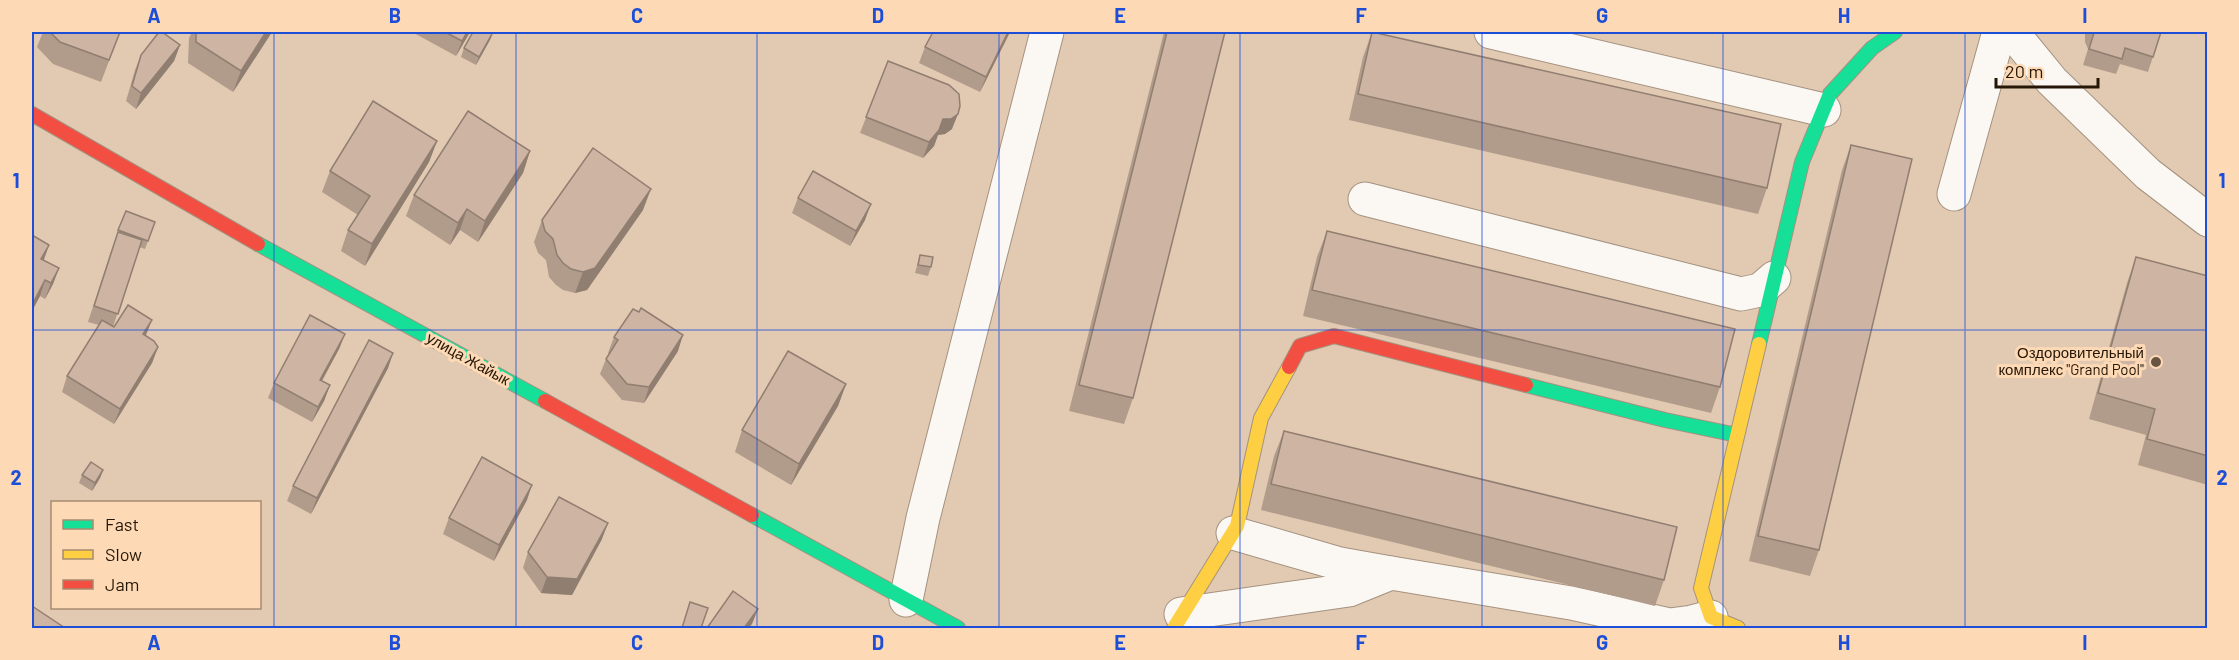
<svg xmlns="http://www.w3.org/2000/svg" width="2239" height="660" font-family="Barlow,sans-serif">
	<style>
		.lines { fill: none; stroke-linecap: round; stroke-linejoin: round }
		.street-casing { stroke: #a4927f; stroke-width: 35 }
		.fast-casing { stroke: #a4927f; stroke-width: 16 }
		.slow-casing { stroke: #a4927f; stroke-width: 16 }
		.jam-casing { stroke: #a4927f; stroke-width: 16 }
		.street { stroke: #fbf7f3; stroke-width: 33 }
		.fast { stroke: #16e098; stroke-width: 14 }
		.slow { stroke: #ffcf43; stroke-width: 14 }
		.jam { stroke: #f24e42; stroke-width: 14 }
		.wall { fill: #b19b8b }
		.shaded-wall { fill: #907e71 }
		.building { fill: #ceb4a2; stroke: #907e71; stroke-width: 1.5 }
		.grid { fill: none; stroke: #1d4ed8; stroke-width: 1.5; stroke-opacity: 0.55 }
		.poi-dot { fill: #675542; stroke: #fdd9b6; stroke-width: 2 }
		.labels { text-anchor: middle; stroke-width: 6; stroke-linejoin: round; paint-order: stroke }
		.poi-label { font-size: 15px; fill: #251605; stroke: #fdd9b6; text-anchor: end }
		.street-label { font-size: 15px; fill: #251605; stroke: #fdd9b6 }
		.neatline { fill: none; stroke: #1d4ed8; stroke-width: 2 }
		.grid-label { font-size: 20px; text-anchor: middle; font-weight: bold; fill: #1d4ed8 }
	</style>
	<rect width="100%" height="100%" fill="#e2cab2"/>
	<g class="lines">
		<defs>
			<g id="street">
				<path d="M1491,32L1824,110"/>
				<path d="M2012,32L2052,81L2148,174L2208,220"/>
				<path d="M1954,194L1999,32"/>
				<path d="M1365,199L1741,294L1760,290L1774,278"/>
				<path d="M1233,533L1340,564L1391,573"/>
				<path d="M906,600L923,518L1047,32"/>
				<path d="M1181,614L1349,590L1391,573L1571,603L1670,625L1692,622L1711,617"/>
			</g>
			<g id="fast">
				<path d="M258,244L545,401"/>
				<path d="M1759,344L1802,162L1830,94L1872,48L1895,32"/>
				<path d="M1526,385L1665,420L1737,435"/>
				<path d="M752,515L958,628"/>
			</g>
			<g id="slow">
				<path d="M1174,628L1237,526L1261,418L1289,367"/>
				<path d="M1738,628L1711,617L1701,588L1759,344"/>
			</g>
			<g id="jam">
				<path d="M32,114L258,244"/>
				<path d="M1289,367L1300,346L1334,336L1526,385"/>
				<path d="M545,401L752,515"/>
			</g>
		</defs>
		<use href="#street" class="street-casing"/>
		<use href="#fast" class="fast-casing"/>
		<use href="#slow" class="slow-casing"/>
		<use href="#jam" class="jam-casing"/>
		<use href="#street" class="street"/>
		<use href="#fast" class="fast"/>
		<use href="#slow" class="slow"/>
		<use href="#jam" class="jam"/>
	</g>
	<g class="wall">
		<path d="M43,32H120L101,82L53,64L37,47Z"/>
		<path d="M192,32H272L233,92L188,63L189,38Z"/>
		<path d="M412,32H470L456,56Z"/>
		<path d="M933,32H1010L980,92L919,63L925,47Z"/>
		<path d="M1164,32H1225L1133,398L1124,424L1069,411Z"/>
		<path d="M1372,32L1767,188L1758,214L1349,120L1363,57Z"/>
		<path d="M2085,32H2161L2148,72L2120,64L2116,74L2083,65L2088,49L2085,42Z"/>
		<path d="M491,38L476,65L461,57L464,48Z"/>
		<path d="M180,45L174,61L136,109L126,101L135,70L141,55Z"/>
		<path d="M888,61L952,129L945,134L938,135L934,146L923,158L860,133Z"/>
		<path d="M437,141L429,162L365,266L341,251L348,230L358,215L322,192L330,171Z"/>
		<path d="M1851,145L1819,550L1810,576L1749,561L1842,170Z"/>
		<path d="M530,151L523,173L478,242L460,230L450,245L406,216L414,195Z"/>
		<path d="M798,198L865,220L850,246L792,213Z"/>
		<path d="M643,210L587,290L575,293L563,290L556,285L549,277L546,260L538,253L534,242L542,220Z"/>
		<path d="M126,211L155,222L145,249L139,247L113,327L146,336L158,347L152,363L114,424L62,392L67,376L99,325L88,322L112,248Z"/>
		<path d="M1327,231L1720,387L1711,413L1303,316L1317,257Z"/>
		<path d="M32,235L49,245L44,260L59,268L53,284L45,299L40,296L32,311Z"/>
		<path d="M920,255L931,267L928,276L915,273Z"/>
		<path d="M2136,257L2208,276V485L2138,465L2146,435L2089,419L2127,283Z"/>
		<path d="M345,334L339,349L322,381L330,385L324,401L312,422L268,398L274,383Z"/>
		<path d="M614,337L678,351L644,403L622,400L600,374L606,359L609,353H608Z"/>
		<path d="M393,353L388,368L311,514L287,501L293,486Z"/>
		<path d="M846,384L838,406L791,485L735,452L742,430Z"/>
		<path d="M1284,431L1664,580L1655,606L1261,510L1274,456Z"/>
		<path d="M103,470L100,478L92,491L79,483L82,475Z"/>
		<path d="M527,500L494,561L443,534L449,518Z"/>
		<path d="M602,539L572,595L541,593L523,568L528,552Z"/>
	</g>
	<g class="shaded-wall">
		<path d="M266,32H272L233,92L241,71Z"/>
		<path d="M467,32H470L456,56L462,41Z"/>
		<path d="M493,32L491,38L476,65L479,57Z"/>
		<path d="M1008,32H1010L980,92L986,77Z"/>
		<path d="M180,45L174,61L136,109L141,93Z"/>
		<path d="M958,114L952,129L945,134L938,135L934,146L923,158L929,142L943,119Z"/>
		<path d="M437,141L429,162L365,266L372,244Z"/>
		<path d="M530,151L523,173L478,242L485,221Z"/>
		<path d="M651,189L643,210L587,290L575,293L583,272Z"/>
		<path d="M871,204L865,220L850,246L856,231Z"/>
		<path d="M467,209L460,230L450,245L458,223Z"/>
		<path d="M49,245L43,261L41,259Z"/>
		<path d="M59,268L53,284L45,299L51,283Z"/>
		<path d="M45,280L40,296L32,311V305Z"/>
		<path d="M152,320L146,335L137,350L143,334Z"/>
		<path d="M345,334L339,349L314,395L320,380Z"/>
		<path d="M683,335L678,351L644,403L649,387Z"/>
		<path d="M158,347L152,363L114,424L120,409Z"/>
		<path d="M393,353L388,368L311,514L317,498Z"/>
		<path d="M846,384L838,406L791,485L799,464Z"/>
		<path d="M330,385L324,401L312,422L318,407Z"/>
		<path d="M103,470L100,478L92,491L95,483Z"/>
		<path d="M532,485L527,500L494,561L499,545Z"/>
		<path d="M608,523L602,539L572,595L541,593L547,577Z"/>
		<path d="M758,609L752,624L749,628H744Z"/>
	</g>
	<g class="building">
		<path d="M50,32H120L109,60L60,42Z"/>
		<path d="M159,32H162L180,45L141,93L132,86L141,55Z"/>
		<path d="M196,32H266L241,71L196,42Z"/>
		<path d="M445,32H467L462,41Z"/>
		<path d="M473,32H493L479,57L464,48Z"/>
		<path d="M933,32H1008L986,77L925,47Z"/>
		<path d="M1167,32H1225L1133,398L1079,385Z"/>
		<path d="M1372,32L1781,124L1767,188L1358,94Z"/>
		<path d="M2093,32H2161L2153,57L2125,48L2122,59L2089,49L2094,33Z"/>
		<path d="M888,61L949,85L959,94L960,106L958,114L951,119H943L939,130L929,142L866,117Z"/>
		<path d="M373,101L437,141L372,244L348,230L370,196L330,171Z"/>
		<path d="M468,111L530,151L485,221L467,209L458,223L414,195Z"/>
		<path d="M1851,145L1912,159L1819,550L1758,536Z"/>
		<path d="M593,148L651,189L595,268L583,272L571,269L563,263L557,255L553,239L545,231L542,220Z"/>
		<path d="M813,171L871,204L856,231L798,198Z"/>
		<path d="M126,211L155,222L148,241L118,230Z"/>
		<path d="M1327,231L1735,329L1720,387L1312,290Z"/>
		<path d="M118,232L142,240L118,314L94,306Z"/>
		<path d="M32,235L49,245L41,259L59,268L51,283L45,280L32,305Z"/>
		<path d="M920,255L933,257L931,267L918,265Z"/>
		<path d="M2136,257L2208,276V456L2147,439L2155,409L2098,393Z"/>
		<path d="M128,305L152,320L143,334L154,341L158,347L120,409L67,376L102,320L114,327Z"/>
		<path d="M641,308L683,335L649,387L627,384L606,359L618,340L614,337L633,309L639,312Z"/>
		<path d="M310,315L345,334L320,380L330,385L318,407L274,383Z"/>
		<path d="M369,340L393,353L317,498L293,486Z"/>
		<path d="M788,351L846,384L799,464L742,430Z"/>
		<path d="M1284,431L1677,527L1664,580L1271,484Z"/>
		<path d="M482,457L532,485L499,545L449,518Z"/>
		<path d="M91,462L103,470L95,483L82,475Z"/>
		<path d="M559,497L608,523L577,579L547,577L528,552Z"/>
		<path d="M733,591L758,609L744,628H707Z"/>
		<path d="M690,602L708,608L701,628H682Z"/>
		<path d="M32,606L65,628H32Z"/>
	</g>
	<path class="grid" d="M274,32V628M516,32V628M757,32V628M999,32V628M1240,32V628M1482,32V628M1723,32V628M1965,32V628M32,330H2208"/>
	<circle class="poi-dot" cx="2156" cy="362" r="6"/>
	<g class="labels">
		<g class="poi-label">
			<text x="2144" y="358">Оздоровительный<tspan x="2144" dy="17">комплекс "Grand Pool"</tspan></text>
		</g>
		<g class="street-label">
			<text transform="translate(468 359) rotate(29)" y="5">улица Жайык</text>
		</g>
	</g>
	<rect width="2239" height="660" fill="none" stroke="#fdd9b6" stroke-width="66"/>
	<rect x="51" y="501" width="210" height="108" fill="#fdd9b6" stroke="#a78b6f" stroke-width="1.5"/>
	<rect x="63" y="520" width="30" height="9" fill="#16e098" stroke="#a78b6f" stroke-width="1.5"/>
	<text x="105" y="531" font-size="18" fill="#251605">Fast</text>
	<rect x="63" y="550" width="30" height="9" fill="#ffcf43" stroke="#a78b6f" stroke-width="1.5"/>
	<text x="105" y="561" font-size="18" fill="#251605">Slow</text>
	<rect x="63" y="580" width="30" height="9" fill="#f24e42" stroke="#a78b6f" stroke-width="1.5"/>
	<text x="105" y="591" font-size="18" fill="#251605">Jam</text>
	<path d="M1996 78v9h102v-9" fill="none" stroke="#251605" stroke-width="3"/>
	<text x="2005" y="78" font-size="18" fill="#251605" stroke="#fdd9b6" stroke-width="4.5" paint-order="stroke">20 m</text>
	<rect x="33" y="33" width="2173" height="594" class="neatline"/>
	<g class="grid-label">
		<text x="154" y="23">A</text>
		<text x="395" y="23">B</text>
		<text x="637" y="23">C</text>
		<text x="878" y="23">D</text>
		<text x="1120" y="23">E</text>
		<text x="1361" y="23">F</text>
		<text x="1602" y="23">G</text>
		<text x="1844" y="23">H</text>
		<text x="2085" y="23">I</text>
		<text x="16" y="188">1</text>
		<text x="2222" y="188">1</text>
		<text x="16" y="485">2</text>
		<text x="2222" y="485">2</text>
		<text x="154" y="650">A</text>
		<text x="395" y="650">B</text>
		<text x="637" y="650">C</text>
		<text x="878" y="650">D</text>
		<text x="1120" y="650">E</text>
		<text x="1361" y="650">F</text>
		<text x="1602" y="650">G</text>
		<text x="1844" y="650">H</text>
		<text x="2085" y="650">I</text>
	</g>
</svg>
